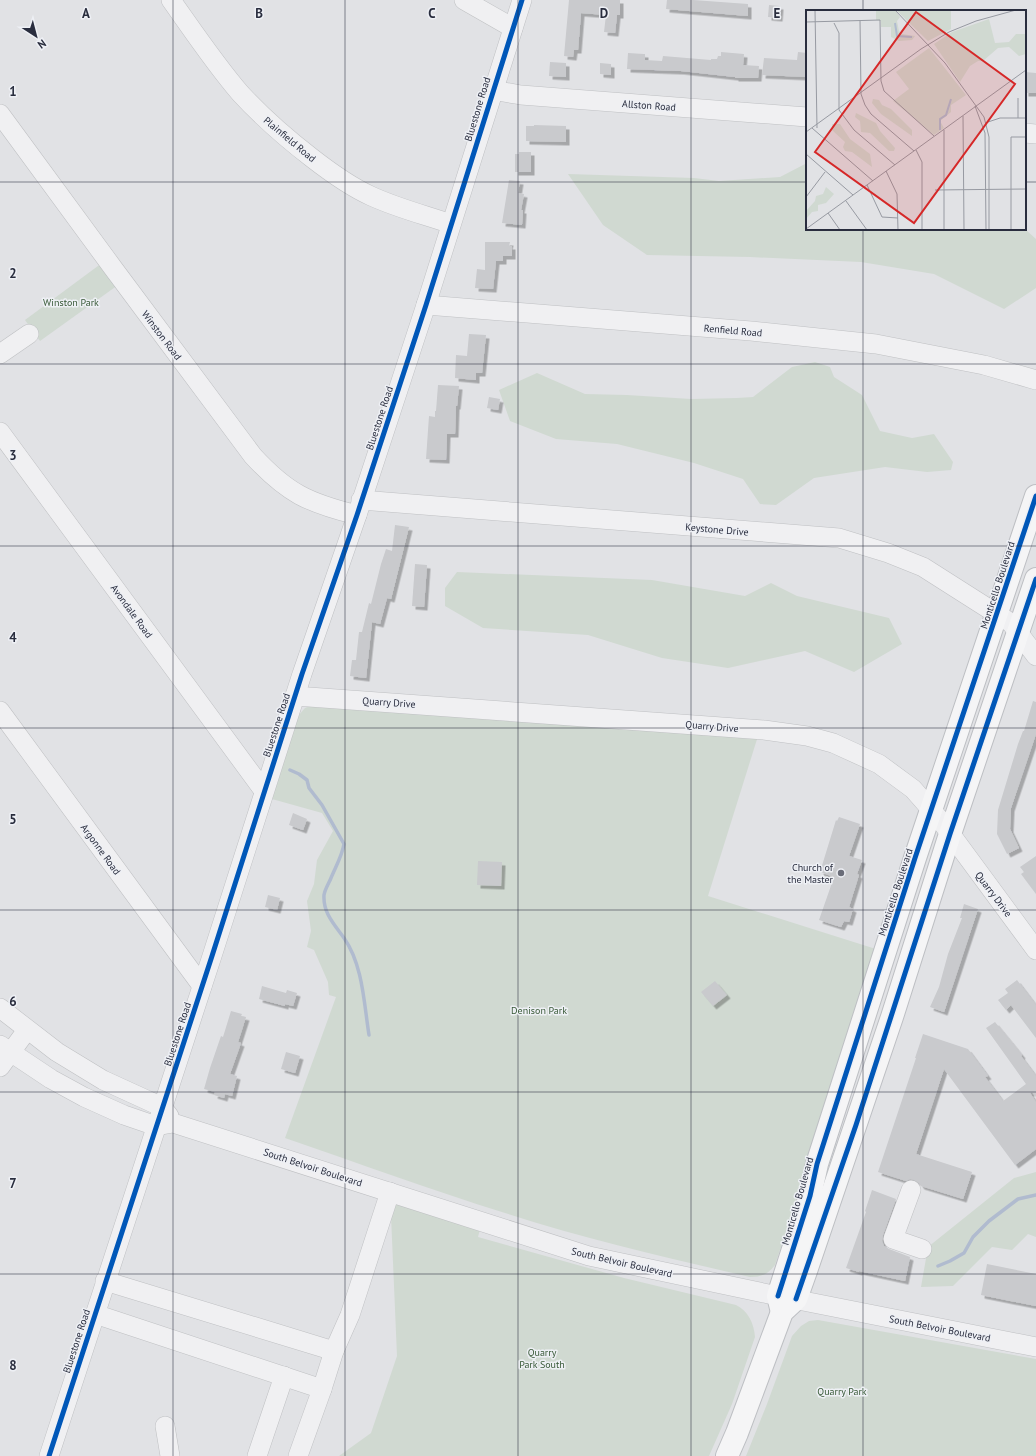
<svg xmlns="http://www.w3.org/2000/svg" width="1036" height="1456" font-family="'PT Sans',sans-serif">
	<style>
		.green { fill: #d0d9d1 }
		.lines { fill: none; stroke-linecap: round; stroke-linejoin: round }
		.stream { stroke: #b0bbcf; stroke-width: 3.5 }
		.building { fill: #c9cacd; filter: url(#shadow) }
		.minor-casing { stroke: #bfc0c3; stroke-width: 20 }
		.major-casing { stroke: #bdbfc3; stroke-width: 24 }
		.minor { stroke: #f0f0f2; stroke-width: 19 }
		.major { stroke: #f5f5f6; stroke-width: 22 }
		.cycleway-casing { stroke: #eef0f5; stroke-width: 8 }
		.cycleway { stroke: #0057b8; stroke-width: 5 }
		.grid { fill: none; stroke: #292d3e; stroke-width: 1; stroke-opacity: 0.55 }
		.poi-dot { fill: #696c78; stroke: #eef0f5; stroke-width: 1.5 }
		.labels { text-anchor: middle; stroke-width: 3; stroke-linejoin: round; paint-order: stroke }
		.street-label { font-size: 10px; fill: #292d3e; stroke: #eef0f5 }
		.park-label { font-size: 10px; fill: #385937; stroke: #eef0f5 }
		.poi-label { font-size: 10px; fill: #292d3e; stroke: #eef0f5; text-anchor: end }
		.inset-river { fill: none; stroke: #b0bbcf; stroke-width: 2 }
		.inset-road { fill: none; stroke: #979aa2; stroke-width: 1 }
		.view { fill: #d62828; fill-opacity: 0.15; stroke: #d62828; stroke-width: 2 }
		.inset-edge { fill: none; stroke: #292d3e; stroke-width: 2 }
		.grid-label { font-size: 13px; text-anchor: middle; font-weight: bold; fill: #292d3e; stroke: #eef0f5; stroke-width: 3; stroke-linejoin: round; paint-order: stroke }
	</style>
	<defs>
		<filter id="shadow"><feDropShadow dx="3.5" dy="3.5" stdDeviation="0" flood-color="#0004"/></filter>
	</defs>
	<rect width="100%" height="100%" fill="#e1e2e5"/>
	<g class="green">
		<path d="M807,163V229H1025L1036,239V288L1004,309L934,274L861,262L750,257L647,255L603,225L568,174L694,178L719,181L780,177Z"/>
		<path d="M102,263L118,285L40,341L25,320Z"/>
		<path d="M815,362L830,367L834,377L862,395L880,431L912,438L934,434L953,462L951,470L927,472L885,467L814,478L776,505L760,504L743,479L694,463L617,444L556,439L510,421L499,390L537,373L585,394L627,395L691,399L737,398L753,397L792,367Z"/>
		<path d="M457,572L652,580L745,596L771,583L797,596L889,618L902,644L854,672L805,651L728,668L662,658L588,635L483,628L445,606V588Z"/>
		<path d="M312,705L758,736L708,896L879,950L775,1265C768,1274 762,1277 750,1277C668,1258 585,1239 505,1213C431,1190 358,1163 285,1138L336,997L329,995L328,982L314,950L307,947L311,931L307,901L314,884L317,860L333,831L322,813L272,799L298,716L305,708Z"/>
		<path d="M1036,1172V1237L1028,1234L1012,1250L992,1247L953,1286L921,1287L928,1247L1014,1178Z"/>
		<path d="M390,1192L482,1221L478,1237L624,1278L736,1305C748,1311 754,1323 755,1337L732,1404L709,1456H339L371,1433L397,1356Z"/>
		<path d="M818,1320L1036,1359V1456H746L767,1404L792,1336L801,1326L809,1321Z"/>
	</g>
	<g class="lines">
		<g class="stream">
			<path d="M290,770L299,774L307,780L309,788L322,805L344,844C342,856 336,866 331,878C329,883 325,889 324,895C323,913 334,924 344,938C363,965 364,1004 369,1035"/>
			<path d="M938,1266L950,1261L964,1253L973,1237L989,1221L1018,1199L1036,1195"/>
		</g>
	</g>
	<g class="building">
		<path d="M569,0H620V15H617L615,33L604,32L606,15L581,13L578,50H574L573,57L564,56Z"/>
		<path d="M667,0H693L748,4V16L666,9Z"/>
		<path d="M769,5L780,6L779,18L768,17Z"/>
		<path d="M721,52L744,54L743,65L759,66L758,78H735V77L681,71L627,69L628,53L644,54H645V60L662,61L663,56L711,60V59H717L718,56H721Z"/>
		<path d="M798,52L807,53V77L762,75L764,58L797,60Z"/>
		<path d="M550,62L566,63V77L549,76Z"/>
		<path d="M600,63L611,64V75L600,74Z"/>
		<path d="M1025,72L1036,73V93H1025Z"/>
		<path d="M534,125L566,126V142L526,141V126H534Z"/>
		<path d="M519,152H531V172H515V154H519Z"/>
		<path d="M509,180L520,181L518,193L524,194L521,210H523L522,225L502,223Z"/>
		<path d="M485,242H510L509,246H512V256H503V261H496L493,289L475,288L477,269L485,270Z"/>
		<path d="M469,334L486,335L482,373H476V380L455,378L456,355L467,356Z"/>
		<path d="M438,385L459,386L457,406H456L455,434H447L446,460L426,459L429,416L435,417V411H436Z"/>
		<path d="M489,397L500,399L498,410L487,408Z"/>
		<path d="M395,525L409,527L391,599L387,598L380,624L372,622L366,678L350,676L352,660H356L359,632H362L369,603L371,604L381,564L386,549L392,551Z"/>
		<path d="M415,564L427,565L424,607L412,606Z"/>
		<path d="M1033,701L1036,702V734L1011,808L1010,829L1019,848L1007,854L997,834L998,810L1018,744L1023,731H1024Z"/>
		<path d="M293,813L307,819L303,830L289,825Z"/>
		<path d="M839,817L860,824L849,856L862,860L857,874L859,875L849,907L853,909L849,922L844,921L841,927L819,920L834,877L820,872L836,820L837,821Z"/>
		<path d="M1036,856V894L1021,874L1024,872L1020,867Z"/>
		<path d="M478,861L502,862L501,886L477,885Z"/>
		<path d="M268,895L280,898L277,910L265,907Z"/>
		<path d="M964,904L978,909L944,1012L930,1007L939,987L948,954L962,918H960Z"/>
		<path d="M1017,980L1036,1005V1038L1011,1005L1006,1010L998,1000L1008,993L1005,989Z"/>
		<path d="M715,981L727,995L713,1006L701,992Z"/>
		<path d="M262,986L286,993L287,990L297,993L293,1006L285,1004V1006L259,999Z"/>
		<path d="M231,1011L242,1014L241,1016L246,1017L238,1042L241,1043L230,1074L237,1076L232,1096L225,1094L224,1098L214,1095L215,1092L204,1089L210,1068L221,1036L223,1037Z"/>
		<path d="M995,1022L1022,1055L1021,1056L1036,1076V1097L1032,1092L1030,1093L1036,1102V1149L1015,1165L944,1069L916,1154L972,1172L963,1199L921,1186L919,1183L914,1180L910,1179L906,1181L878,1172L916,1058H915L923,1034L968,1049L988,1076L985,1077L1003,1101L1026,1084L986,1028Z"/>
		<path d="M286,1052L300,1056L295,1073L281,1069Z"/>
		<path d="M872,1190L896,1199L883,1235L882,1241L884,1246L889,1249L910,1257L905,1281L859,1271V1272L846,1268L866,1212L865,1211Z"/>
		<path d="M987,1264L1036,1274V1306L981,1295Z"/>
	</g>
	<g class="lines">
		<defs>
			<g id="minor">
				<path d="M171,0C193,31 215,64 240,93C262,117 286,138 312,158C330,172 349,186 371,196C397,208 425,215 451,224"/>
				<path d="M464,0L513,28"/>
				<path d="M492,90L521,95L807,117"/>
				<path d="M0,114L113,268L253,456C287,493 308,503 357,515"/>
				<path d="M1025,133L1036,134"/>
				<path d="M426,305L751,331L876,344L984,365L1036,380"/>
				<path d="M0,354L29,334"/>
				<path d="M0,432L264,791"/>
				<path d="M361,500L839,538L888,553L923,567L1011,623L1036,656"/>
				<path d="M295,696L764,730L807,736L833,743L879,764L913,789L941,821L1036,950"/>
				<path d="M0,711L202,986"/>
				<path d="M0,1008L57,1052L103,1080L162,1107L169,1116"/>
				<path d="M0,1045L51,1079L84,1097L124,1115L156,1126L173,1123L589,1256L778,1296L1036,1347"/>
				<path d="M0,1067L27,1030"/>
				<path d="M911,1190L893,1239L922,1249"/>
				<path d="M95,1314L322,1389L334,1351L105,1281"/>
				<path d="M334,1351L350,1315L390,1192"/>
				<path d="M165,1426L170,1456"/>
				<path d="M49,1456L212,956L302,674L357,515L426,305L522,0"/>
				<path d="M257,1456L284,1376"/>
				<path d="M298,1456L322,1389"/>
			</g>
			<g id="major">
				<path d="M782,1312L778,1296L810,1196L817,1164L915,858L1036,496"/>
				<path d="M727,1456L737,1433L782,1312L796,1299L806,1271L892,1017L950,834L1036,579"/>
			</g>
		</defs>
		<use href="#minor" class="minor-casing"/>
		<use href="#major" class="major-casing"/>
		<use href="#minor" class="minor"/>
		<use href="#major" class="major"/>
		<defs>
			<g id="cycleway">
				<path d="M778,1296L810,1196L817,1164L915,858L1036,496"/>
				<path d="M796,1299L856,1125L950,834L1036,579"/>
				<path d="M49,1456L212,956L302,674L357,515L426,305L522,0"/>
			</g>
		</defs>
		<use href="#cycleway" class="cycleway-casing"/>
		<use href="#cycleway" class="cycleway"/>
	</g>
	<path class="grid" d="M173,0V1456M345,0V1456M518,0V1456M691,0V1456M863,0V11M0,182H807M1025,182H1036M863,229V1456M0,364H1036M0,546H1036M0,728H1036M0,910H1036M0,1092H1036M0,1274H1036"/>
	<circle class="poi-dot" cx="841" cy="873" r="4"/>
	<g class="labels">
		<g class="street-label">
			<text transform="translate(649 105) rotate(4)" y="4">Allston Road</text>
			<text transform="translate(477 109) rotate(-73)" y="4">Bluestone Road</text>
			<text transform="translate(290 139) rotate(40)" y="4">Plainfield Road</text>
			<text transform="translate(733 330) rotate(5)" y="4">Renfield Road</text>
			<text transform="translate(162 335) rotate(53)" y="4">Winston Road</text>
			<text transform="translate(379 418) rotate(-72)" y="4">Bluestone Road</text>
			<text transform="translate(717 529) rotate(5)" y="4">Keystone Drive</text>
			<text transform="translate(997 585) rotate(-72)" y="4">Monticello Boulevard</text>
			<text transform="translate(132 611) rotate(54)" y="4">Avondale Road</text>
			<text transform="translate(389 702) rotate(4)" y="4">Quarry Drive</text>
			<text transform="translate(276 725) rotate(-72)" y="4">Bluestone Road</text>
			<text transform="translate(712 726) rotate(5)" y="4">Quarry Drive</text>
			<text transform="translate(101 849) rotate(54)" y="4">Argonne Road</text>
			<text transform="translate(895 892) rotate(-72)" y="4">Monticello Boulevard</text>
			<text transform="translate(994 894) rotate(53)" y="4">Quarry Drive</text>
			<text transform="translate(177 1034) rotate(-72)" y="4">Bluestone Road</text>
			<text transform="translate(313 1167) rotate(18)" y="4">South Belvoir Boulevard</text>
			<text transform="translate(797 1201) rotate(-74)" y="4">Monticello Boulevard</text>
			<text transform="translate(622 1262) rotate(13)" y="4">South Belvoir Boulevard</text>
			<text transform="translate(940 1328) rotate(11)" y="4">South Belvoir Boulevard</text>
			<text transform="translate(76 1341) rotate(-72)" y="4">Bluestone Road</text>
		</g>
		<g class="park-label">
			<text x="71" y="306">Winston Park</text>
			<text x="539" y="1014">Denison Park</text>
			<text x="542" y="1356">Quarry<tspan x="542" dy="12">Park South</tspan></text>
			<text x="842" y="1395">Quarry Park</text>
		</g>
		<g class="poi-label">
			<text x="833" y="871">Church of<tspan x="833" dy="12">the Master</tspan></text>
		</g>
	</g>
	<g transform="translate(806 10)">
		<rect width="220" height="220" fill="#e1e2e5"/>
		<path d="M43,0H89L94,7L91,11L93,21L96,24L109,26L106,30L93,31L85,27V17H75V11L70,10V1ZM90,0H145V19L122,31ZM183,9L189,33L203,32L210,24H220V44L213,46L203,37L192,38L177,51H172L164,56L154,72L128,34L146,22ZM123,38L160,85L145,95V102L134,111L138,118L128,125L87,91L103,79L90,62ZM67,89L73,90L76,95L85,99L106,120V126L75,104L66,93ZM50,103L70,113L74,121L89,138L88,141H83L64,123L55,122L54,111L49,107ZM26,114H34L44,129L64,144L66,157L46,142L39,141L37,137L39,132L26,120ZM20,177L28,184L20,193L12,195V201L6,202L0,209V201L9,191L10,186L17,184Z" fill="#d0d9d1"/>
		<path class="inset-river" d="M89,13L91,26L106,27M134,120V109L140,105L145,89"/>
		<path class="inset-road" d="M9,0L11,118M89,0L139,53L178,107L183,127V220M54,10L55,84L59,95L65,104L108,141M0,12L74,10L75,71L78,81L128,126M28,13L33,23V100L48,120L89,155M169,96L179,123L180,220M157,106L158,220M212,108V88M179,113L194,108H220M6,118L67,171M138,120V220M0,122L115,39L143,22L170,11L210,0M110,140L116,152V220M0,144L47,185M80,161L91,184L92,220M61,175L76,207L92,208M129,180L220,179M0,187L19,162M40,191L61,220M22,203L34,220M0,219L220,60M205,220V127H220"/>
		<path class="view" d="M110,2L209,74L108,213L9,142Z"/>
		<rect width="220" height="220" class="inset-edge"/>
	</g>
	<g class="grid-label">
		<text x="86" y="18">A</text>
		<text x="259" y="18">B</text>
		<text x="432" y="18">C</text>
		<text x="604" y="18">D</text>
		<text x="777" y="18">E</text>
		<text x="13" y="96">1</text>
		<text x="13" y="278">2</text>
		<text x="13" y="460">3</text>
		<text x="13" y="642">4</text>
		<text x="13" y="824">5</text>
		<text x="13" y="1006">6</text>
		<text x="13" y="1188">7</text>
		<text x="13" y="1370">8</text>
	</g>
	<g transform="translate(36 36) rotate(144)" stroke="#eef0f5" stroke-width="3" paint-order="stroke">
	<path d="M0-3L7 15L0 10L-7 15Z" fill="#292d3e"/>
	<text y="-6" font-size="11" font-weight="bold" text-anchor="middle" fill="#292d3e">N</text>
	</g>
</svg>
